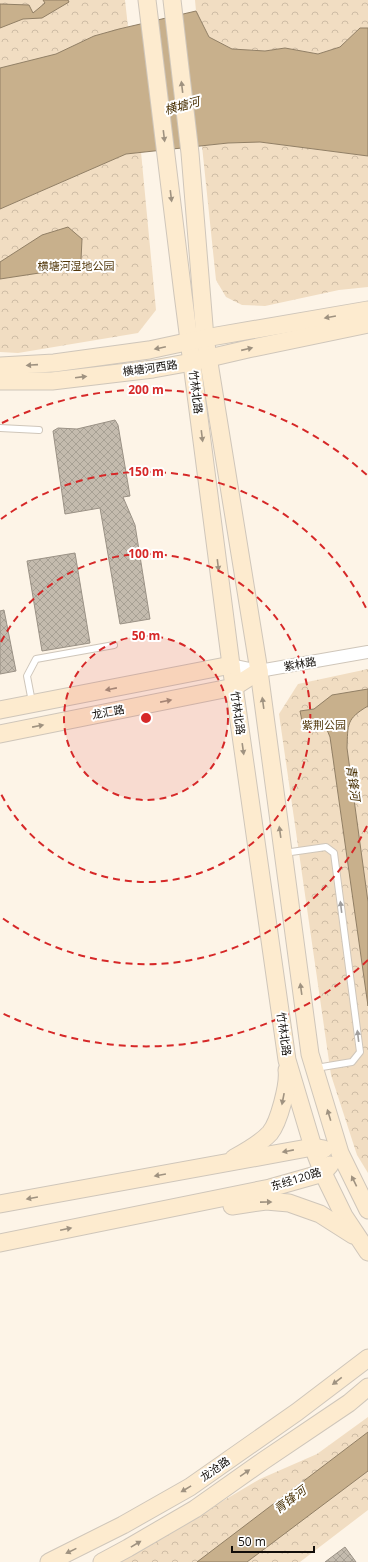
<svg xmlns="http://www.w3.org/2000/svg" width="368" height="1562" font-family="'Open Sans','Noto Sans SC',sans-serif">
	<style>
		.park { fill: url(#park-crowns) }
		.water { fill: #c8b08c; stroke: #917f65 }
		.building { fill: url(#building-cross-hatch); stroke: #9a9185 }
		.lines { fill: none; stroke-linecap: round; stroke-linejoin: round }
		.lane-casing { stroke: #cfc6ba; stroke-width: 8 }
		.street-casing { stroke: #cfc6ba; stroke-width: 14 }
		.secondary-casing { stroke: #cfc6ba; stroke-width: 19 }
		.lane { stroke: #fff; stroke-width: 6 }
		.street { stroke: #fff; stroke-width: 12 }
		.secondary { stroke: #fdebcf; stroke-width: 17 }
		.oneway { fill: #9f9280 }
		.oneway2 { fill: #a09e9d }
		.ring { fill: none; stroke: #d62828; stroke-width: 2; stroke-dasharray: 7 5 }
		.labels { text-anchor: middle; stroke-width: 4; stroke-linejoin: round; paint-order: stroke }
		.park-label { font-size: 11px; fill: #51370a; stroke: #fff }
		.street-label { font-size: 11px; fill: #110d09; stroke: #fff }
		.water-label { font-size: 12px; font-style: italic; fill: #472e00; stroke: #fff }
		.centre { fill: #d62828; stroke: #fff; stroke-width: 2 }
		.ring-label { font-size: 12px; text-anchor: middle; font-weight: bold; fill: #d62828; stroke: #fff; stroke-width: 4; stroke-linejoin: round; paint-order: stroke }
	</style>
	<defs>
		<pattern id="park-crowns" width="20" height="18" patternUnits="userSpaceOnUse"><rect width="20" height="18" fill="#f1ddc2"/><path d="M2 6a3 3 0 1 1 6 0M12 15a3 3 0 1 1 6 0" fill="none" stroke="#cebca5"/></pattern>
		<pattern id="building-cross-hatch" width="8" height="8" patternUnits="userSpaceOnUse"><rect width="8" height="8" fill="#c4bbae"/><path d="M0 0l8 8M0 8l8-8" fill="none" stroke="#a7a094"/></pattern>
	</defs>
	<rect width="100%" height="100%" fill="#fdf4e7"/>
	<g class="park">
		<path d="M0,0H125L128,27L94,36L56,54L0,68Z"/>
		<path d="M195,0H368V28H360L340,47L318,54L285,48L265,51L232,49L209,37L196,11Z"/>
		<path d="M260,142L368,156V287L339,290L265,306L242,305L226,297L216,280L202,146L228,143Z"/>
		<path d="M141,152L156,310L138,333L18,353L0,352V209L126,154Z"/>
		<path d="M368,669V1173L357,1155L331,1075L279,714L298,684Z"/>
		<path d="M368,1417V1510L300,1562H120L260,1479L317,1454Z"/>
	</g>
	<g class="water">
		<path d="M43,0H68L69,2L42,18L23,19L0,28V4L29,5L33,13L45,3Z"/>
		<path d="M196,11L209,37L232,49L265,51L285,48L318,54L340,47L360,28H368V156L260,142L228,143L126,154L0,209V68L56,54L94,36L119,29Z"/>
		<path d="M68,227L82,239L81,260L59,270L0,279V262L42,235Z"/>
		<path d="M368,689V706C346,719 348,724 347,748L368,902V1006L330,737L325,725L313,720L302,721L300,711L314,709L332,695Z"/>
		<path d="M368,1432V1471L247,1562H197Z"/>
	</g>
	<g class="building">
		<path d="M115,420L118,425L130,496L123,497L135,525L150,619L120,624L100,508L65,514L53,431L58,428L77,429Z"/>
		<path d="M75,553L90,643L42,651L27,561Z"/>
		<path d="M4,610L16,671L0,674V611Z"/>
		<path d="M345,1547L356,1562H325Z"/>
	</g>
	<g class="lines">
		<defs>
			<g id="lane">
				<path d="M0,428L39,430"/>
				<path d="M32,702L27,676L36,659L114,645"/>
				<path d="M284,853L326,847L334,853L360,1052L352,1062L316,1068"/>
			</g>
			<path id="street" d="M231,665L259,671L368,652"/>
			<g id="secondary">
				<path d="M147,0L183,294L231,665L287,1060L313,1147L323,1173L344,1216L368,1252"/>
				<path d="M172,0L190,153L205,338L259,671L310,1054L340,1153L368,1210"/>
				<path d="M0,366L54,363L149,350L205,338L368,310"/>
				<path d="M0,381H52L153,369L192,362L248,349L368,324"/>
				<path d="M0,710L231,665"/>
				<path d="M0,734L234,687L259,671"/>
				<path d="M234,1158C245,1152 261,1143 270,1133C279,1122 289,1084 287,1070"/>
				<path d="M0,1204L313,1147L324,1149"/>
				<path d="M232,1206L266,1201L289,1203L320,1214L353,1235"/>
				<path d="M0,1243L270,1188L323,1173L330,1165"/>
				<path d="M49,1562L123,1525L190,1487L297,1412L368,1358"/>
				<path d="M102,1562L128,1548L195,1509L263,1461L349,1403L368,1387"/>
			</g>
		</defs>
		<use href="#lane" class="lane-casing"/>
		<use href="#street" class="street-casing"/>
		<use href="#secondary" class="secondary-casing"/>
		<use href="#lane" class="lane"/>
		<use href="#street" class="street"/>
		<use href="#secondary" class="secondary"/>
	</g>
	<defs><path id="oneway-solid" d="M-6-.8H1V-3.2L6.5 0L1 3.2V.8H-6Z"/></defs>
	<g class="oneway">
		<use href="#oneway-solid" transform="translate(182 87) rotate(-97)"/>
		<use href="#oneway-solid" transform="translate(164 136) rotate(83)"/>
		<use href="#oneway-solid" transform="translate(171 196) rotate(83)"/>
		<use href="#oneway-solid" transform="translate(330 317) rotate(170)"/>
		<use href="#oneway-solid" transform="translate(160 348) rotate(168)"/>
		<use href="#oneway-solid" transform="translate(247 349) rotate(-13)"/>
		<use href="#oneway-solid" transform="translate(32 365) rotate(176)"/>
		<use href="#oneway-solid" transform="translate(81 377) rotate(-7)"/>
		<use href="#oneway-solid" transform="translate(202 436) rotate(83)"/>
		<use href="#oneway-solid" transform="translate(218 565) rotate(83)"/>
		<use href="#oneway-solid" transform="translate(111 689) rotate(169)"/>
		<use href="#oneway-solid" transform="translate(166 701) rotate(-11)"/>
		<use href="#oneway-solid" transform="translate(263 703) rotate(-98)"/>
		<use href="#oneway-solid" transform="translate(38 726) rotate(-11)"/>
		<use href="#oneway-solid" transform="translate(243 749) rotate(82)"/>
		<use href="#oneway-solid" transform="translate(280 832) rotate(-98)"/>
		<use href="#oneway-solid" transform="translate(301 989) rotate(-98)"/>
		<use href="#oneway-solid" transform="translate(283 1099) rotate(101)"/>
		<use href="#oneway-solid" transform="translate(329 1115) rotate(-107)"/>
		<use href="#oneway-solid" transform="translate(288 1151) rotate(169)"/>
		<use href="#oneway-solid" transform="translate(160 1175) rotate(170)"/>
		<use href="#oneway-solid" transform="translate(354 1181) rotate(-116)"/>
		<use href="#oneway-solid" transform="translate(32 1198) rotate(170)"/>
		<use href="#oneway-solid" transform="translate(266 1202) rotate(-1)"/>
		<use href="#oneway-solid" transform="translate(66 1229) rotate(-12)"/>
		<use href="#oneway-solid" transform="translate(337 1381) rotate(143)"/>
		<use href="#oneway-solid" transform="translate(245 1473) rotate(-35)"/>
		<use href="#oneway-solid" transform="translate(186 1489) rotate(149)"/>
		<use href="#oneway-solid" transform="translate(136 1544) rotate(-31)"/>
		<use href="#oneway-solid" transform="translate(71 1551) rotate(154)"/>
	</g>
	<g class="oneway2">
		<use href="#oneway-solid" transform="translate(341 907) rotate(-97)"/>
		<use href="#oneway-solid" transform="translate(358 1036) rotate(-97)"/>
	</g>
	<circle cx="146" cy="718" r="82" fill="#d62828" fill-opacity=".12"/>
	<g class="ring">
		<circle cx="146" cy="718" r="82"/>
		<path d="M1 642A164 164 0 1 1 1 794"/>
		<path d="M367 826A246 246 0 0 1 1 917M1 519A246 246 0 0 1 367 610"/>
		<path d="M368 960A328 328 0 0 1 2 1013M2 423A328 328 0 0 1 368 476"/>
	</g>
	<g class="labels">
		<g class="park-label">
			<text x="76" y="270">横塘河湿地公园</text>
			<text x="324" y="729">紫荆公园</text>
		</g>
		<g class="street-label">
			<text transform="translate(150 368) rotate(-8)" y="4">横塘河西路</text>
			<text transform="translate(196 392) rotate(83)" y="4">竹林北路</text>
			<text transform="translate(300 664) rotate(-10)" y="4">紫林路</text>
			<text transform="translate(108 712) rotate(-11)" y="4">龙汇路</text>
			<text transform="translate(238 713) rotate(82)" y="4">竹林北路</text>
			<text transform="translate(284 1034) rotate(82)" y="4">竹林北路</text>
			<text transform="translate(296 1179) rotate(-17)" y="4">东经120路</text>
			<text transform="translate(215 1469) rotate(-35)" y="4">龙沧路</text>
		</g>
		<g class="water-label">
			<text transform="translate(182 106) rotate(-15)" y="4">横塘河</text>
			<text transform="translate(353 783) rotate(82)" y="4">青锋河</text>
			<text transform="translate(290 1500) rotate(-37)" y="4">青锋河</text>
		</g>
	</g>
	<circle cx="146" cy="718" r="6" class="centre"/>
	<g class="ring-label">
		<text x="146" y="394">200 m</text>
		<text x="146" y="476">150 m</text>
		<text x="146" y="558">100 m</text>
		<text x="146" y="640">50 m</text>
	</g>
	<path d="M232 1546v6h82v-6" fill="none" stroke="#110d09" stroke-width="2"/>
	<text x="238" y="1546" font-size="12" fill="#110d09" stroke="#ffffff" stroke-width="3" paint-order="stroke">50 m</text>
</svg>
